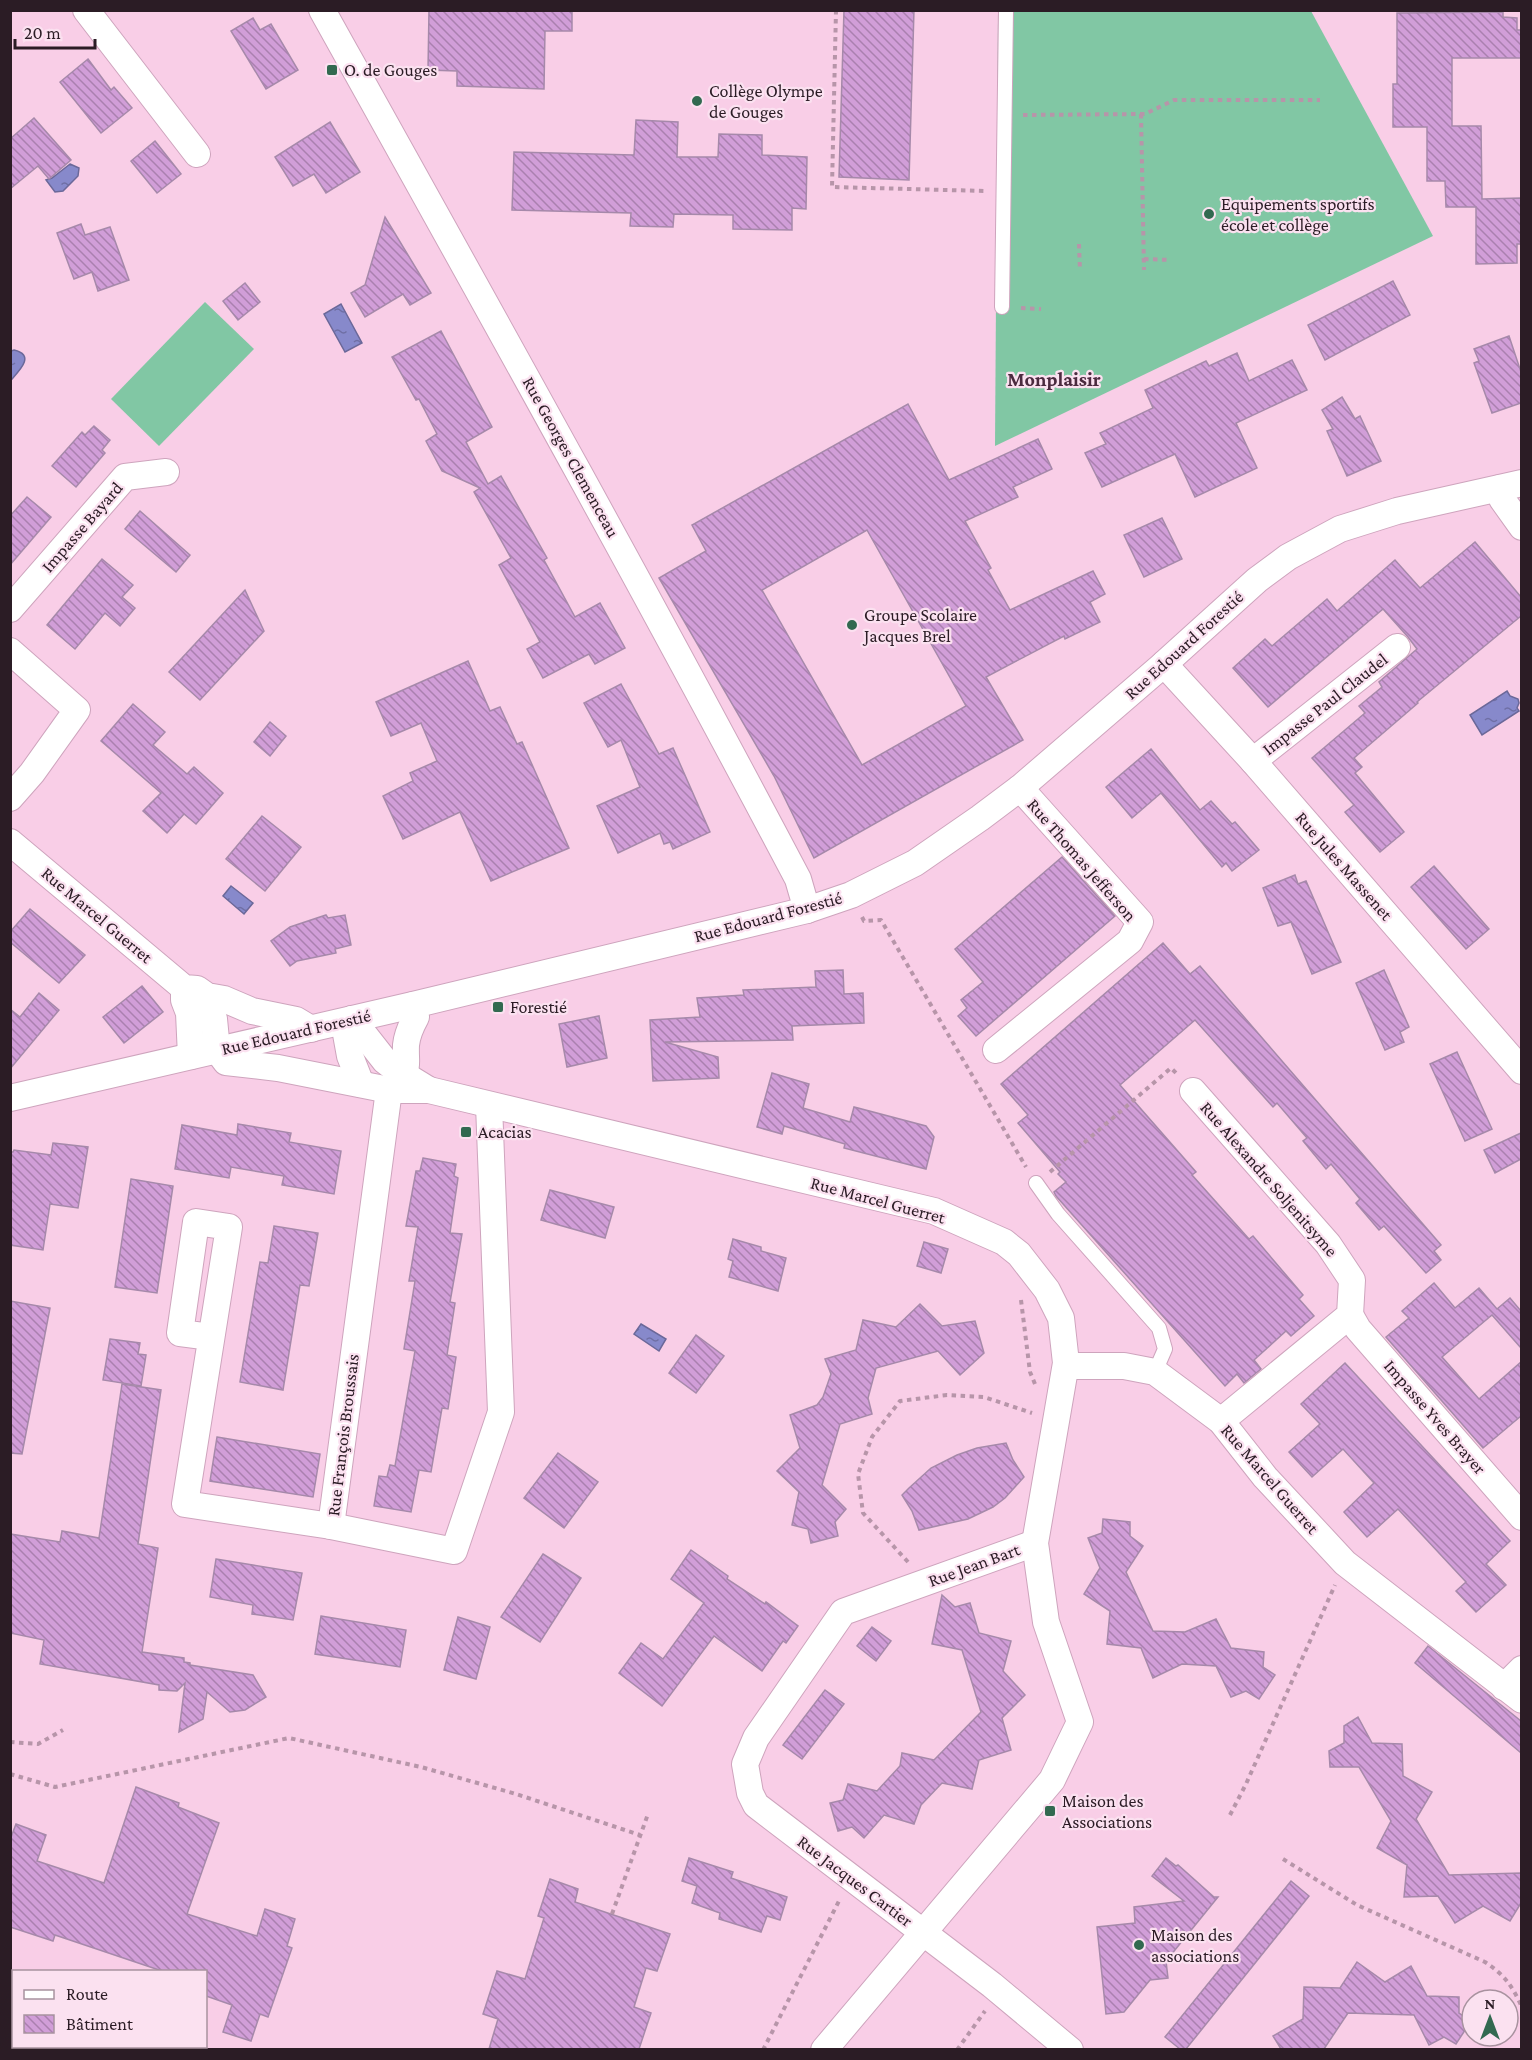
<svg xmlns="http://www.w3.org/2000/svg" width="1532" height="2060" font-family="'Crimson Pro',serif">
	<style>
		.garden { fill: #81c7a4 }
		.water { fill: url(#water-ripples); stroke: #6b6899; stroke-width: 1.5 }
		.building { fill: url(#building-back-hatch); stroke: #a689aa; stroke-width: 1.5; fill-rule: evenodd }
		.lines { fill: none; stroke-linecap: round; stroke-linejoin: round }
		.service-casing { stroke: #cea4bd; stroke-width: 16 }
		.minor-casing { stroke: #cea4bd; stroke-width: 28 }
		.path { stroke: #b795a9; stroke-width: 4; stroke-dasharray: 4.5 4.5; stroke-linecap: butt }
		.service { stroke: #fff; stroke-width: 14 }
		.minor { stroke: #fff; stroke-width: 26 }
		.poi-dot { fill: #326950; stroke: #fbe1f0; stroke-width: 2 }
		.labels { text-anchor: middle; stroke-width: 4.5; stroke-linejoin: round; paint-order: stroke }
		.poi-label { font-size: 18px; fill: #2b1c25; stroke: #fbe1f0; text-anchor: start }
		.street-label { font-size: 18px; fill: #2b1c25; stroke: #fbe1f0 }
		.neighbourhood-label { font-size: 20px; font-weight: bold; fill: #4b2a3f; stroke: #fbe1f0 }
	</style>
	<defs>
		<pattern id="water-ripples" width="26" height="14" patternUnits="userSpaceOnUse" patternTransform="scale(1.5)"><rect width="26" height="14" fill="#8789cb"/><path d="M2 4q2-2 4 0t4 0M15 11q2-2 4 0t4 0" fill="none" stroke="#6f6fa5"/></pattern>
		<pattern id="building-back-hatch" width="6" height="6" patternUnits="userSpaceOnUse" patternTransform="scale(1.5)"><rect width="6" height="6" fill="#d19ed8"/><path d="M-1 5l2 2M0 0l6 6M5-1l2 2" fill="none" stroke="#aa80af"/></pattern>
	</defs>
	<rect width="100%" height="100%" fill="#f9cee7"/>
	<g class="garden">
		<path d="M998,11H1311L1433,236L995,446Z"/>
		<path d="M205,302L254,349L159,446L111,399Z"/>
	</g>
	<g class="water">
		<path d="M70,164L79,168L78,176L63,191L55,192L46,180L52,178Z"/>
		<path d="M341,304L362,343L345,352L324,314Z"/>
		<path d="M14,350C36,355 19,371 11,380V351Z"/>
		<path d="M1507,691L1510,696L1518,699L1519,703L1517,708L1519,711L1482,735L1470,715Z"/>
		<path d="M231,886L253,903L244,914L223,896Z"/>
		<path d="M641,1324L666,1339L659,1351L634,1334Z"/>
	</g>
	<g class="building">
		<path d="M429,10H572V31H545L544,89L457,86V71L428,70Z"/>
		<path d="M844,10H914L909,180L839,177Z"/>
		<path d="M1503,12V17L1517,18V30H1521V58H1452V126H1481L1482,199L1521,198V244H1517V263L1476,264V207H1446L1445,181H1427V127H1393V84H1397V13Z"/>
		<path d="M253,18L260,30L271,24L298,70L266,89L231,31Z"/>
		<path d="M88,59L111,90L114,87L132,108L101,133L60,82Z"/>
		<path d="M34,118L71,160L49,179L38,166L10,189V139Z"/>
		<path d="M636,120L678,122L677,157H718L719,134L762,135V155L807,157L806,209L792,208V230L733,229V215L674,214L673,227L630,226L631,213L512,210L514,152L634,155Z"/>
		<path d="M330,122L360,172L326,193L314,174L293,186L275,157Z"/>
		<path d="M155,141L181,174L157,193L131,161Z"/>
		<path d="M385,217L431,293L410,305L403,294L365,317L351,293L365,285Z"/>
		<path d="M81,224L85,235L110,227L129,280L98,291L92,272L74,279L57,233Z"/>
		<path d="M1393,281L1410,315L1325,360L1308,325Z"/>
		<path d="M245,283L260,302L238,320L223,301Z"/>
		<path d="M441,331L492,427L466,442L488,484L501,476L547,558L544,560L575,617L600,603L625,648L595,664L589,654L543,678L527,649L540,642L499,565L511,558L474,492L480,488L442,471L426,441L437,434L419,399L416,400L392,357Z"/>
		<path d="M1509,336L1521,372V403L1492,413L1474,363L1479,361L1474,349Z"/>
		<path d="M1237,353L1249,381L1292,360L1307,390L1236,423L1257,468L1195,497L1175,454L1102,487L1085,453L1106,444L1100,433L1153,408L1145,390L1206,361L1209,366Z"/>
		<path d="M1342,397L1355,419L1360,416L1381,461L1347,476L1327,431L1333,429L1322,410Z"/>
		<path d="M908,404L949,480L1038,439L1052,469L1013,487L1018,497L965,521L991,568L988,570L1010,610L1093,571L1105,594L1090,602L1100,622L1065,639L1064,636L986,677L1023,740L814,858L774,776L659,578L706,551L692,525ZM867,530L966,706L862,765L762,590Z"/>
		<path d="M94,426L110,440L102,450L105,453L76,487L52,466L82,432L85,435Z"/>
		<path d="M27,497L51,517L10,565V516Z"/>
		<path d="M140,511L190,555L176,572L125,529Z"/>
		<path d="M1162,518L1182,559L1144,577L1124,535Z"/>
		<path d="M1475,542L1521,597V616L1417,702L1418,703L1354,758L1362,767L1355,773L1404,832L1380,852L1345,812L1354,805L1312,758L1365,713L1359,706L1382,687L1379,682L1417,649L1408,637L1383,609L1268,707L1233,668L1265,639L1272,646L1327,599L1337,611L1395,560L1420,588Z"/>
		<path d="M102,559L133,585L122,597L135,608L120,626L105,613L75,649L47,625Z"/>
		<path d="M245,590L264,631L200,700L169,672Z"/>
		<path d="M468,661L490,711L500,707L517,744L522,742L569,848L491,881L460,812L403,839L383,796L413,781L410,773L437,761L421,723L391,736L376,702Z"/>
		<path d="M621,684L659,754L673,748L710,832L673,849L670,842L664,844L660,833L618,853L597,806L640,787L621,740L608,747L584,703Z"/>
		<path d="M133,704L165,732L153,745L187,774L194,767L223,793L196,824L184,814L167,833L143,811L161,793L101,741Z"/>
		<path d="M270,722L286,736L270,756L254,742Z"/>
		<path d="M1151,749L1200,810L1211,801L1232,824L1235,822L1259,850L1232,871L1226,863L1222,867L1161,793L1132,818L1106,787Z"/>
		<path d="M262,816L301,847L265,891L226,859Z"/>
		<path d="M1062,857L1115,916L976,1036L958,1016L967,1008L961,1000L983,982L955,949Z"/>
		<path d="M1434,866L1489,929L1466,949L1411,887Z"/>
		<path d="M1295,875L1298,884L1306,881L1341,962L1312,974L1291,922L1278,926L1263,888Z"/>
		<path d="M30,909L85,955L59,983L10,942V932Z"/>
		<path d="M326,915L328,918L345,915L351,945L335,949L336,953L297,961L290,966L271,941L290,927Z"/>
		<path d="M1163,943L1190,974L1200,966L1441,1245L1434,1251L1441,1260L1426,1273L1384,1226L1379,1230L1356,1203L1360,1199L1331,1164L1326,1169L1303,1141L1307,1138L1277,1103L1273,1107L1195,1020L1120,1085L1196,1172L1192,1175L1249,1239L1253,1236L1303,1295L1299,1299L1314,1316L1291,1336L1286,1331L1254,1360L1261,1369L1244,1383L1237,1374L1225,1386L1056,1196L1054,1192L1066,1182L1058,1174L1060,1172L1018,1123L1028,1115L1001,1084Z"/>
		<path d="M843,970L844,994L863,993L864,1023L792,1026L793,1040L665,1042L718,1057L719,1078L653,1081L650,1020L700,1017L697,998L744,995L743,990L816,987L815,971Z"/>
		<path d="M1384,970L1409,1027L1400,1032L1404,1042L1385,1050L1356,983Z"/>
		<path d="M142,986L163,1012L124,1043L103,1017Z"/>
		<path d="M39,993L59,1010L10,1069V1009L20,1017Z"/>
		<path d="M599,1016L607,1058L567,1067L559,1024Z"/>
		<path d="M1457,1052L1492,1129L1465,1141L1430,1064Z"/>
		<path d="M772,1073L809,1084L803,1108L850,1122L854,1107L926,1126L934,1137L926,1169L844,1148L845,1144L784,1126L782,1134L757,1127Z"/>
		<path d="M238,1124L291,1133L289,1142L341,1151L334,1194L282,1185L284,1176L231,1167L229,1178L175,1169L182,1125L237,1135Z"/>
		<path d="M1521,1133V1159L1495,1173L1484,1150Z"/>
		<path d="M53,1143L88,1147L78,1208L50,1204L43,1250L10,1245V1152H13L14,1150L51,1155Z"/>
		<path d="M423,1158L456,1164L454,1176L458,1178L450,1233L462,1234L450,1302L455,1303L447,1355L456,1357L448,1409L442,1408L431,1472L419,1470L411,1512L374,1506L379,1476L387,1477L390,1465L395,1466L415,1351L404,1349L415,1281H409L418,1227L406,1226L416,1171H420Z"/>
		<path d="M131,1179L173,1186L157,1293L115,1287Z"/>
		<path d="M550,1190L614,1207L605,1238L541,1220Z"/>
		<path d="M274,1226L318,1233L309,1286L300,1285L283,1390L240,1382L260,1262L268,1263Z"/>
		<path d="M733,1239L761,1247V1251L786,1258L778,1291L729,1277L733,1261L728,1259Z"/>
		<path d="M924,1242L948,1249L941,1273L917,1266Z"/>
		<path d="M1434,1283L1455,1308L1479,1288L1497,1309L1510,1298L1521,1311V1348L1492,1315L1442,1357L1479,1399L1521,1362V1416L1483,1448L1386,1337L1409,1318L1402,1311Z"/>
		<path d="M10,1301L50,1308L22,1454L10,1453Z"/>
		<path d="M920,1304L942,1326L975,1321L984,1353L960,1375L938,1351L876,1368L868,1398L872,1414L840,1424L822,1485L846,1509L835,1522L838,1536L811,1543L808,1529L792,1525L799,1492L777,1471L800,1448L790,1415L817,1405L823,1397L831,1374L825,1359L856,1350L863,1320L896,1327Z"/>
		<path d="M696,1335L724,1356L696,1393L669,1373Z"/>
		<path d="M110,1339L140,1343L138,1354L146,1355L141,1386L103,1380Z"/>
		<path d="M1345,1363L1510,1541L1486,1564L1506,1585L1476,1612L1456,1591L1466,1582L1398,1509L1367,1537L1344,1512L1374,1483L1343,1449L1312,1477L1289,1452L1320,1424L1301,1404Z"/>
		<path d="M122,1384L161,1390L138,1544L158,1548L142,1652L184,1658V1662L190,1663V1665L253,1675L266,1697L245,1710L230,1712L207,1692L203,1719L179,1732L185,1683L177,1691L159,1690V1685L40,1664L44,1640L10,1633V1534L60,1542L62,1531L99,1538Z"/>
		<path d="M217,1437L320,1454L313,1497L210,1481Z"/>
		<path d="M1006,1443L1013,1460L1024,1477L1005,1498L993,1507L968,1519L919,1530L912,1511L902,1495L909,1488L931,1468L957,1455L977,1448Z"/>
		<path d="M558,1453L598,1482L564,1528L524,1498Z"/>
		<path d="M1103,1519L1130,1522V1536L1143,1546L1126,1572L1153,1631L1185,1632L1216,1619L1231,1648L1264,1652L1263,1667L1275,1675L1259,1699L1246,1691L1231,1697L1216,1666L1182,1664L1153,1678L1141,1648L1107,1644L1110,1611L1084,1594L1100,1568L1088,1538L1102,1533Z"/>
		<path d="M691,1550L728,1576L727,1579L765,1604L766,1602L798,1626L786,1643L783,1641L762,1671L714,1636L662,1706L619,1673L641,1643L663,1659L704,1603L671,1579Z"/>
		<path d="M543,1554L581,1578L540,1642L501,1617Z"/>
		<path d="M216,1559L302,1573L293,1620L252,1614L253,1605L210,1597Z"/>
		<path d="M942,1595L955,1607L970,1603L979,1633L1011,1641L1003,1671L1025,1695L1002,1718L1011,1750L979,1760L972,1789L942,1783L921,1805L914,1824L884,1815L864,1838L852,1827L838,1831L830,1803L843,1800L848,1784L877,1791L900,1766L902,1753L934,1760L981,1712L962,1650L932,1644Z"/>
		<path d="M321,1616L406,1630L400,1667L315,1654Z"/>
		<path d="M458,1617L490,1627L476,1679L444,1670Z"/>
		<path d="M872,1627L891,1641L876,1661L857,1646Z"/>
		<path d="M1428,1646L1521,1721V1753L1415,1663Z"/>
		<path d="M825,1690L844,1704L802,1759L783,1745Z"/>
		<path d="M1358,1717L1372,1743L1402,1744L1403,1776L1432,1792L1416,1819L1449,1875L1521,1873V1903L1510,1921L1483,1906L1455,1923L1438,1896L1404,1897L1407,1865L1377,1848L1391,1821L1359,1767H1330L1329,1751L1344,1743V1726Z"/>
		<path d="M136,1787L179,1803L178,1807L219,1823L187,1914L257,1936L265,1909L295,1919L287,1946L292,1948L268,2017L260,2014L251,2041L223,2032L232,2005L206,1996V1971H162L55,1935L53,1941L10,1927V1840L16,1824L46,1835L37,1861L104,1883Z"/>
		<path d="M689,1858L733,1872L731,1878L787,1897L780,1920L767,1916L761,1932L719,1919L720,1913L692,1903L697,1886L682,1881Z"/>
		<path d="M1166,1858L1176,1866L1178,1865L1214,1897H1218L1166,1961L1168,1978L1150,1980L1124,2012L1106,2014L1097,1927L1135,1923L1134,1907L1184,1901L1152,1876Z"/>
		<path d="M550,1879L578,1889L575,1902L670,1934L657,1971L646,1968L634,2007L651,2013L639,2049H489L498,2019L483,2014L497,1971L525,1979L544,1918L538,1916Z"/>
		<path d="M1291,1881L1309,1896L1186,2049H1180L1165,2037Z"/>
		<path d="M1357,1962L1385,1982L1411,1966L1427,1996L1459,1997V2013L1471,2021L1456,2044L1444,2037L1429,2045L1414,2015L1348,2013L1324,2049H1281L1273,2036L1303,2019L1304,1987L1340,1988Z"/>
	</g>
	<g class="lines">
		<defs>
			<g id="service">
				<path d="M1002,307L1006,10"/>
				<path d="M1036,1183L1058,1214L1159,1328L1165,1349L1155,1372"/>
			</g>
			<g id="minor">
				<path d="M86,10L197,154"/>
				<path d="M322,10C483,299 644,587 798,879L807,910"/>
				<path d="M1500,488L1502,499L1522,527"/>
				<path d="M10,609L125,477L166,472"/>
				<path d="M10,651L77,710L32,773L10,798"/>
				<path d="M1164,664L1253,761L1522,1071"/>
				<path d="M1253,761L1397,647"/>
				<path d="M10,842L184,988L197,989L207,996L224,999L252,1011L296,1020L311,1029"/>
				<path d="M184,988V1000L189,1013L191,1056"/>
				<path d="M207,996L214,1019L217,1050L226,1062L278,1068L389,1090H429L934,1211L1004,1242L1019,1254L1047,1290L1061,1318L1066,1363L1035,1543L1046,1622L1080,1722L1052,1780L824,2050"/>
				<path d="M352,1019L385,1061L398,1071L429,1090"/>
				<path d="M352,1019L346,1034L350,1056L361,1084"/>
				<path d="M996,1050L1130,941L1140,922L1020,788"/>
				<path d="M393,1086C411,1067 405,1068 406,1045C407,1035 411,1026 416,1017L413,1005"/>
				<path d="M1193,1091L1328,1244L1352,1280L1350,1315L1221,1421"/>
				<path d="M10,1098L413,1005L807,910L851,895L915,863L980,818L1020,788L1164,664L1257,580L1288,557L1340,529L1397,511L1522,483"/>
				<path d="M1350,1315L1358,1329L1522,1517"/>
				<path d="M211,1337L180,1333L196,1222L229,1227L185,1504L331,1526L454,1551L501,1412L489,1105"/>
				<path d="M1066,1363L1076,1366H1124L1155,1372L1221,1421L1265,1477L1345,1563L1522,1700"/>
				<path d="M331,1526L389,1090"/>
				<path d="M1035,1543L843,1612L756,1738L745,1764L750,1793L756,1805L992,1985L1070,2050"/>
				<path d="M1504,1687L1522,1669"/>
			</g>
		</defs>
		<use href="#service" class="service-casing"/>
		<use href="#minor" class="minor-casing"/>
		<g class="path">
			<path d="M836,10L832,187L985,191"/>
			<path d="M1141,114L1144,270"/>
			<path d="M1023,115L1145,114L1174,100H1320"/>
			<path d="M1079,244L1080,271"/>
			<path d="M1144,259L1170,260"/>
			<path d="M1021,308L1041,309"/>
			<path d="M862,917L864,921L881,920L1026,1167"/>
			<path d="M1050,1172L1171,1068L1176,1073"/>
			<path d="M1021,1300L1030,1372L1035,1384"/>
			<path d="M908,1562L863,1513L858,1474L872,1437L900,1401L947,1395L984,1397L1032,1413"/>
			<path d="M10,1742L38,1744L63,1730"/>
			<path d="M10,1774L55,1787L289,1738L421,1767L516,1794L640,1835"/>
			<path d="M1230,1815L1246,1784L1335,1585"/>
			<path d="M1283,1859L1357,1905L1485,1962C1505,1975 1512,1986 1522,2007"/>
			<path d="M612,1914L648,1814"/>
			<path d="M10,2016L14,2017"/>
			<path d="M95,2046L104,2050"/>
			<path d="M763,2050L839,1901"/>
			<path d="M957,2050L985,2011"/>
		</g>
		<use href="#service" class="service"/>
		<use href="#minor" class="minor"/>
	</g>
	<g class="poi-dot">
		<rect x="326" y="64" width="12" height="12" rx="3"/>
		<circle cx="697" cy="101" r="6"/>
		<circle cx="1209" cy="214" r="6"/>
		<circle cx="852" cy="625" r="6"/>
		<rect x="492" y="1001" width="12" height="12" rx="3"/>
		<rect x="460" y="1126" width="12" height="12" rx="3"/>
		<rect x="1044" y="1805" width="12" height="12" rx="3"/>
		<circle cx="1139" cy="1945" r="6"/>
	</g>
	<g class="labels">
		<g class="poi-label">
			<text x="344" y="76">O. de Gouges</text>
			<text x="709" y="97">Collège Olympe<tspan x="709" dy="21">de Gouges</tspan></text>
			<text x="1221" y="210">Equipements sportifs<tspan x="1221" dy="21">école et collège</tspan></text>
			<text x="864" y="621">Groupe Scolaire<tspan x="864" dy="21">Jacques Brel</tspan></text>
			<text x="510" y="1013">Forestié</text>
			<text x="478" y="1138">Acacias</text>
			<text x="1062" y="1807">Maison des<tspan x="1062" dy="21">Associations</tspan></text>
			<text x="1151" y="1941">Maison des<tspan x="1151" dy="21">associations</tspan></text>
		</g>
		<g class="street-label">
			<text transform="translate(571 457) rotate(61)" y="6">Rue Georges Clemenceau</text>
			<text transform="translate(82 527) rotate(-49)" y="6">Impasse Bayard</text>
			<text transform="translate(1184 645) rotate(-42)" y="6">Rue Edouard Forestié</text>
			<text transform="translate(1325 704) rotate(-38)" y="6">Impasse Paul Claudel</text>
			<text transform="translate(1082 860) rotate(49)" y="6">Rue Thomas Jefferson</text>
			<text transform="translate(1344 866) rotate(49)" y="6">Rue Jules Massenet</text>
			<text transform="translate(97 915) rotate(40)" y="6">Rue Marcel Guerret</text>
			<text transform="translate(768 917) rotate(-15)" y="6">Rue Edouard Forestié</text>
			<text transform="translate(296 1032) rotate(-13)" y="6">Rue Edouard Forestié</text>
			<text transform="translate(1269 1179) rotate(49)" y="6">Rue Alexandre Soljenitsyme</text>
			<text transform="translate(878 1200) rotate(15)" y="6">Rue Marcel Guerret</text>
			<text transform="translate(1435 1417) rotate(49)" y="6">Impasse Yves Brayer</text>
			<text transform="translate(343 1435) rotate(-83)" y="6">Rue François Broussais</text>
			<text transform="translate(1270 1479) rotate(49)" y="6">Rue Marcel Guerret</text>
			<text transform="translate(974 1565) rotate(-20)" y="6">Rue Jean Bart</text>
			<text transform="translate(855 1881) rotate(37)" y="6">Rue Jacques Cartier</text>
		</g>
		<g class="neighbourhood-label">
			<text x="1054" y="386">Monplaisir</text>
		</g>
	</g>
	<rect width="1532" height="2060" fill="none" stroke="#2b1c25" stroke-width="24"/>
	<rect x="12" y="1970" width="195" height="78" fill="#fbe1f0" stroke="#a8929f" stroke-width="1.5"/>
	<rect x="24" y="1990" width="30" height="9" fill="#ffffff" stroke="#a8929f" stroke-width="1.5"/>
	<text x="66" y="2000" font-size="18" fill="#2b1c25">Route</text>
	<rect x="24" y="2015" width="30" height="18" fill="url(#building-back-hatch)" stroke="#a8929f" stroke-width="1.5"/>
	<text x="66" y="2030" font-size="18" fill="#2b1c25">Bâtiment</text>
	<g transform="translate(1490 2018)"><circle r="28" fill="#fbe1f0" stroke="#a8929f" stroke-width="1.5"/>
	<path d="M0-4.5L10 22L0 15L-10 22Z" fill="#326950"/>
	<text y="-9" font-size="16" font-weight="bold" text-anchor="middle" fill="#2b1c25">N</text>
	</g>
	<path d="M15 39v9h80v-9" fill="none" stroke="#2b1c25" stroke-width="3"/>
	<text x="24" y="39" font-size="18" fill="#2b1c25" stroke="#fbe1f0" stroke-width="4.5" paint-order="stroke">20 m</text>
</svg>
